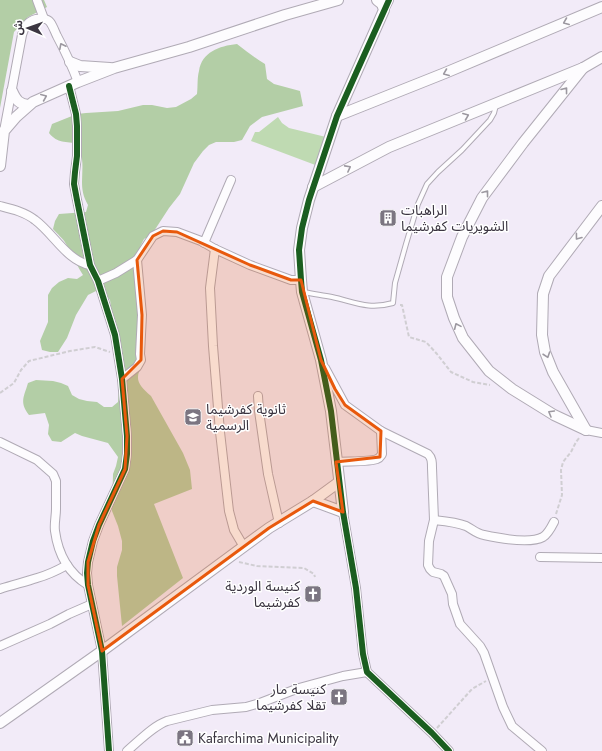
<svg xmlns="http://www.w3.org/2000/svg" width="602" height="751" font-family="Jost,'Noto Sans Arabic',sans-serif">
	<style>
		.green { fill: #bfdab2 }
		.forest { fill: #b3cea6 }
		.lines { fill: none; stroke-linecap: round; stroke-linejoin: round }
		.service-casing { stroke: #b0aab5; stroke-width: 6 }
		.minor-casing { stroke: #b0aab5; stroke-width: 10 }
		.tertiary-casing { stroke: #b0aab5; stroke-width: 12 }
		.path { stroke: #d0ced2; stroke-width: 2; stroke-dasharray: 4 2; stroke-linecap: butt }
		.service { stroke: #fdfcfe; stroke-width: 4 }
		.minor { stroke: #fdfcfe; stroke-width: 8 }
		.tertiary { stroke: #fdfcfe; stroke-width: 10 }
		.cycleway-casing { stroke: #fff; stroke-width: 8 }
		.cycleway { stroke: #1b5e20; stroke-width: 6 }
		.oneway { stroke: #9c98a0 }
		.marked { fill: #e8590c; fill-opacity: 0.2; stroke: #e8590c; stroke-width: 3; stroke-linejoin: round }
		.labels { text-anchor: middle; stroke-width: 3; stroke-linejoin: round; paint-order: stroke }
		.poi-label { font-size: 14px; fill: #3b3541; stroke: #fff; text-anchor: start }
	</style>
	<rect width="100%" height="100%" fill="#f2ebf8"/>
	<path class="green" d="M278,117L282,123L289,128L326,137L318,166L251,141L255,132H259Z"/>
	<g class="forest">
		<path d="M0,0H44L47,7L28,17L14,32L0,108Z"/>
		<path d="M237,44C246,51 255,58 265,64L267,79L274,84L300,91L303,106L262,117L250,126L242,140L234,142H216L209,145L203,151L194,163L180,194L169,208L156,228L151,235L144,239L140,247L137,318L144,336L142,353L144,363C133,378 138,385 151,396L183,453L190,470L192,489L154,504L183,578L122,626L117,576V567L122,550V541L118,526L112,511L113,474L116,466L118,457L108,443L82,436L75,433L61,442L52,441L48,434L49,425L45,413L29,415C19,402 24,397 28,383L36,380L53,381L61,383L68,386L72,395L79,399L87,401L97,402L104,407H112L118,402L119,385L113,321L110,300L104,293L96,291L88,295L76,315L67,338L58,352H50L42,350L40,341L48,322V295L52,288L59,282L68,278L77,279L83,275C76,265 73,254 66,244C63,238 57,234 53,229L55,221L59,214L86,212L88,205C78,188 84,176 82,159C81,154 80,149 79,144C65,141 58,144 49,133L52,124L77,114L86,113L118,111L143,105H152L167,108L176,107L191,99L197,94C198,86 197,78 199,71C202,52 219,46 237,44Z"/>
	</g>
	<g class="lines">
		<defs>
			<path id="service" d="M304,292C313,294 322,295 332,297C355,302 368,310 393,303L395,283L406,244L418,204L427,184L438,172L462,150L490,120L494,113L496,105"/>
			<g id="minor">
				<path d="M37,0L44,19"/>
				<path d="M384,10L389,0"/>
				<path d="M69,86L76,114L77,126V156L75,172L74,184L77,200L90,265L98,281L115,335L122,379L127,436V454L125,469L99,525L93,541L88,562L87,573L88,585L102,651L109,751"/>
				<path d="M4,131L22,35C24,27 28,21 36,19C40,18 47,18 50,22C53,26 55,32 57,36C65,51 72,66 78,82"/>
				<path d="M0,206C12,209 25,212 35,220C53,233 67,261 90,265"/>
				<path d="M204,243L231,180"/>
				<path d="M215,249L210,288L213,346L220,432L229,511L234,530L244,547"/>
				<path d="M98,281L116,273L137,260L153,236L163,231L177,232L201,241L215,249L250,265L291,280H301"/>
				<path d="M325,368L345,405L381,431L428,454C432,458 432,462 432,468L434,520L429,541L428,565L430,569L433,572L441,574L444,576L452,594L453,604L460,624L480,646L484,653L503,707L512,726L542,751"/>
				<path d="M122,379L137,367L141,360L140,354L142,315L137,260"/>
				<path d="M258,396L259,411L268,474L279,523"/>
				<path d="M586,430L602,433"/>
				<path d="M0,442L37,460L53,474L56,481C56,491 56,500 56,509C56,516 54,524 55,531C58,553 68,573 88,585"/>
				<path d="M336,462C346,461 370,462 377,459C380,458 380,457 382,454L381,431"/>
				<path d="M343,512L356,588L363,654L367,672L432,733L449,751"/>
				<path d="M434,520C444,521 456,522 466,526C472,529 477,534 484,535C498,538 530,544 543,537C548,534 551,528 554,522"/>
				<path d="M540,557L602,558"/>
				<path d="M0,589C12,585 25,582 37,578C48,575 58,570 67,565"/>
				<path d="M0,646L50,624L69,614L92,604"/>
				<path d="M127,751C139,741 153,726 167,721L212,710L246,707L260,703L299,688L343,676L367,672"/>
			</g>
			<g id="tertiary">
				<path d="M70,62L80,66L110,68"/>
				<path d="M583,68L523,143L482,198L462,237L447,277V297L454,318L463,338L489,371L512,389L554,415L586,430"/>
				<path d="M12,91C16,100 19,104 28,105"/>
				<path d="M337,116L445,73L602,7"/>
				<path d="M0,166L4,131L16,117L33,102L78,82L114,68L189,47L285,15L338,0"/>
				<path d="M313,187L389,147L583,68L602,57"/>
				<path d="M586,430L553,372L545,352L542,335L543,294L549,276L602,206"/>
				<path d="M313,501L343,512L331,411L321,360L302,292L301,280L299,250L302,228L309,200L337,116L357,71L384,10L382,4L377,0"/>
				<path d="M0,723L102,651L269,528L313,501L339,482"/>
			</g>
		</defs>
		<use href="#service" class="service-casing"/>
		<use href="#minor" class="minor-casing"/>
		<use href="#tertiary" class="tertiary-casing"/>
		<g class="path">
			<path d="M400,305H402L409,337L426,342L437,354L451,372L473,382L490,385"/>
			<path d="M0,393L14,383L21,370L29,361L70,351L95,347L110,352"/>
			<path d="M556,514L562,495L561,470L563,462L571,452L576,442L580,437"/>
			<path d="M239,562L257,566L304,568L314,574L315,577"/>
			<path d="M437,728L472,689L486,681"/>
		</g>
		<use href="#service" class="service"/>
		<use href="#minor" class="minor"/>
		<use href="#tertiary" class="tertiary"/>
		<defs>
			<g id="cycleway">
				<path d="M389,0L357,71L337,116L309,200L302,228L299,250L301,280L302,292L321,360L331,411L343,512L356,588L363,654L367,672L432,733L449,751"/>
				<path d="M69,86L76,114L77,126V156L75,172L74,184L77,200L90,265L98,281L115,335L122,379L127,436V454L125,469L99,525L93,541L88,562L87,573L88,585L102,651L109,751"/>
			</g>
		</defs>
		<use href="#cycleway" class="cycleway-casing"/>
		<use href="#cycleway" class="cycleway"/>
	</g>
	<defs><path id="oneway-chevron" d="M-2-3.5L2.5 0L-2 3.5" fill="none" stroke-width="1.6" stroke-linecap="round" stroke-linejoin="round"/></defs>
	<g class="oneway">
		<use href="#oneway-chevron" transform="translate(566 22) rotate(158)"/>
		<use href="#oneway-chevron" transform="translate(62 46) rotate(-117)"/>
		<use href="#oneway-chevron" transform="translate(446 73) rotate(158)"/>
		<use href="#oneway-chevron" transform="translate(565 90) rotate(-52)"/>
		<use href="#oneway-chevron" transform="translate(44 97) rotate(-23)"/>
		<use href="#oneway-chevron" transform="translate(466 116) rotate(-22)"/>
		<use href="#oneway-chevron" transform="translate(348 168) rotate(-28)"/>
		<use href="#oneway-chevron" transform="translate(486 193) rotate(-52)"/>
		<use href="#oneway-chevron" transform="translate(578 237) rotate(127)"/>
		<use href="#oneway-chevron" transform="translate(457 326) rotate(-114)"/>
		<use href="#oneway-chevron" transform="translate(547 355) rotate(71)"/>
		<use href="#oneway-chevron" transform="translate(551 413) rotate(-150)"/>
	</g>
	<path class="marked" d="M163,231L177,232L250,265L291,280H301L321,360L335,389L345,405L381,431L380,457L336,462L343,512L313,501L269,528L102,651L88,585V562L99,525L125,469L127,436L122,379L141,360L142,315L137,260L153,236Z"/>
	<defs>
		<symbol id="building-square" viewBox="-11 -11 22 22"><rect x="-9" y="-9" width="18" height="18" rx="4" fill="#7b7581" stroke="#fff"/><path d="M-4-6H4V6H1V3H-1V6H-4ZM-2.5-4.3h1.7v1.8h-1.7ZM.8-4.3h1.7v1.8H.8ZM-2.5-1h1.7V.8h-1.7ZM.8-1h1.7V.8H.8Z" fill="#fff"/></symbol>
		<symbol id="school-square" viewBox="-11 -11 22 22"><rect x="-9" y="-9" width="18" height="18" rx="4" fill="#7b7581" stroke="#fff"/><path d="M0-5L7-2L0 1L-7-2ZM-4 1L0 2.5L4 1V4Q0 6-4 4Z" fill="#fff"/></symbol>
		<symbol id="church-square" viewBox="-11 -11 22 22"><rect x="-9" y="-9" width="18" height="18" rx="4" fill="#7b7581" stroke="#fff"/><path d="M-1.2-6h2.4v3.5h3.3v2.4h-3.3V6h-2.4V-.1h-3.3v-2.4h3.3Z" fill="#fff"/></symbol>
		<symbol id="civic-square" viewBox="-11 -11 22 22"><rect x="-9" y="-9" width="18" height="18" rx="4" fill="#7b7581" stroke="#fff"/><path d="M-.6-6.5H3V-4.5H.6V-3L4-1V1h2V6H-6V1h2V-1L-.6-3ZM-1.2 2.5V6h2.4V2.5Z" fill="#fff"/></symbol>
	</defs>
	<g fill-rule="evenodd">
		<use href="#building-square" x="378" y="208" width="20" height="20"/>
		<use href="#school-square" x="183" y="407" width="20" height="20"/>
		<use href="#church-square" x="303" y="584" width="20" height="20"/>
		<use href="#church-square" x="329" y="687" width="20" height="20"/>
		<use href="#civic-square" x="175" y="728" width="20" height="20"/>
	</g>
	<g class="labels">
		<g class="poi-label">
			<text x="401" y="215">الراهبات<tspan x="401" dy="16">الشويريات كفرشيما</tspan></text>
			<text x="206" y="414">ثانوية كفرشيما<tspan x="206" dy="16">الرسمية</tspan></text>
			<text x="300" y="591" text-anchor="end">كنيسة الوردية<tspan x="300" dy="16">كفرشيما</tspan></text>
			<text x="326" y="694" text-anchor="end">كنيسة مار<tspan x="326" dy="16">تقلا كفرشيما</tspan></text>
			<text x="198" y="743">Kafarchima Municipality</text>
		</g>
	</g>
	<g transform="translate(28 28) rotate(272)" stroke="#ffffff" stroke-width="3" paint-order="stroke">
	<path d="M0-3L7 15L0 10L-7 15Z" fill="#3b3541"/>
	<text y="-6" font-size="11" font-weight="bold" text-anchor="middle" fill="#3b3541">ش</text>
	</g>
</svg>
